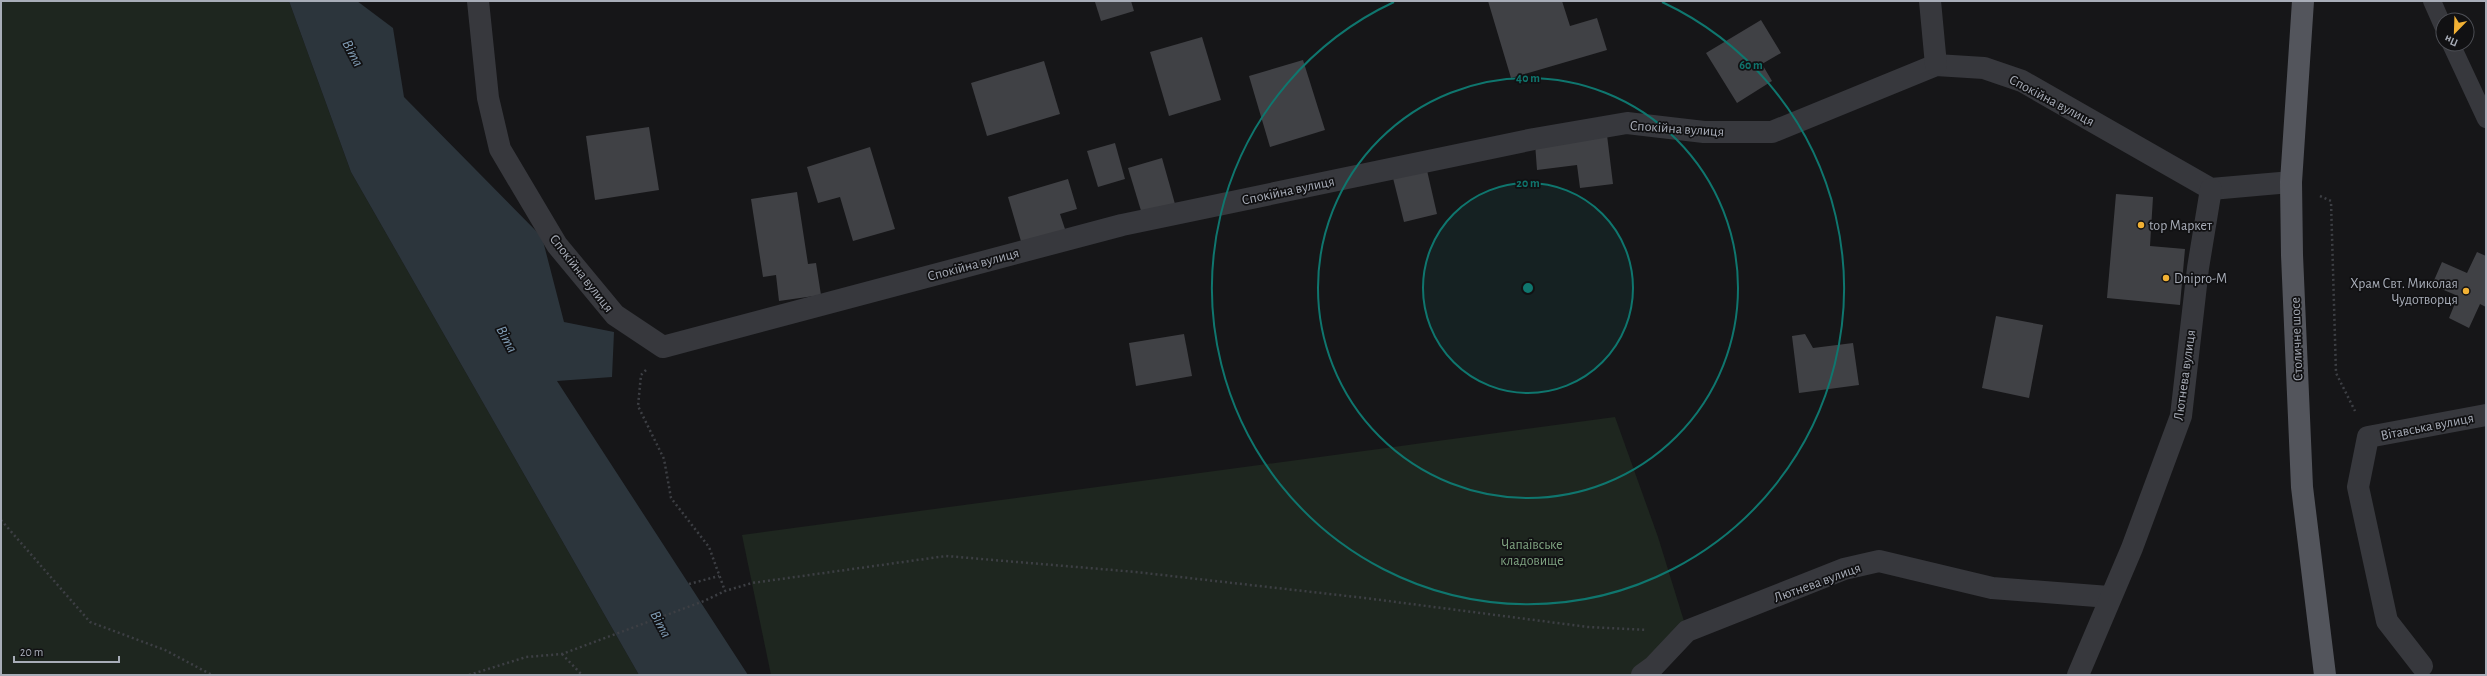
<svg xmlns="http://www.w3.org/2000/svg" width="2487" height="676" font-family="'Alegreya Sans',sans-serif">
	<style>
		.green { fill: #1e261f }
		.water { fill: #2c353c }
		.building { fill: #404145 }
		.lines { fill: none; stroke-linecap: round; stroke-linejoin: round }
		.path { stroke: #3d3f44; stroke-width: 2.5; stroke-dasharray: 2 3; stroke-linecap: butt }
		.lane { stroke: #37383d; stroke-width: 18 }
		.street { stroke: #37383d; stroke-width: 22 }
		.primary { stroke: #53555c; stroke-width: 22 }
		.ring { fill: none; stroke: #0f766e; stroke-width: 2 }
		.poi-dot { fill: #f2b134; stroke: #111113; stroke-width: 1.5 }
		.labels { text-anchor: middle; stroke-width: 3.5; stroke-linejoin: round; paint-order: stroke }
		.street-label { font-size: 14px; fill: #a8adb8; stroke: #111113 }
		.poi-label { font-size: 14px; fill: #a8adb8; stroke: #111113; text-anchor: start }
		.park-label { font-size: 14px; fill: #7fa381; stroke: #111113 }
		.water-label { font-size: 15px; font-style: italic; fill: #7f9bb3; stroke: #111113 }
		.centre { fill: #0f766e; stroke: #111113; stroke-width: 2 }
		.ring-label { font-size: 12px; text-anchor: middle; font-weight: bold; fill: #0f766e; stroke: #111113; stroke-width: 3.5; stroke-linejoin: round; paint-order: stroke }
	</style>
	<rect width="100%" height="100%" fill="#161618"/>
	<g class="green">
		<path d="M1,1H289L351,172L639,675H1Z"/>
		<path d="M1615,417L1658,537L1687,631L1642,675H771L742,535Z"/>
	</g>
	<path class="water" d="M289,1H357L393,28L404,97L542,237L564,322L614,332L612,377L557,381L748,675H639L351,172Z"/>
	<g class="building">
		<path d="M1098,1H1131L1134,11L1101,21L1095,2Z"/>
		<path d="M1488,1H1562L1570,26L1597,18L1607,50L1511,78Z"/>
		<path d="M1761,20L1781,53L1762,64L1772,81L1737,103L1706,53Z"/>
		<path d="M1202,37L1221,100L1169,116L1150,52Z"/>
		<path d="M1303,60L1325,130L1270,147L1249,76Z"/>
		<path d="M1044,61L1060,114L987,136L971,83Z"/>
		<path d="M649,127L659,190L595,200L586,136Z"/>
		<path d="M1607,135L1613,184L1580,188L1577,165L1537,170L1535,143Z"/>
		<path d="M1115,143L1125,179L1098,187L1087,151Z"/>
		<path d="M870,147L895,229L853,241L840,197L818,203L807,167Z"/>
		<path d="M1162,158L1175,204L1142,214L1128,168Z"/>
		<path d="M1426,166L1437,214L1404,222L1392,174Z"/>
		<path d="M1068,179L1077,209L1060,214L1067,235L1023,248L1008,197Z"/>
		<path d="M797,192L808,264L816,263L821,295L779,301L776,275L763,277L751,199Z"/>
		<path d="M2116,194L2153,197L2150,246L2185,249L2180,305L2107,298Z"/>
		<path d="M2477,252L2486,256V307L2480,304L2469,328L2449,318L2458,296L2432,285L2442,262L2467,273Z"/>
		<path d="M1996,316L2043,325L2029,398L1982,388Z"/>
		<path d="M1184,334L1192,376L1136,386L1129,343Z"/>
		<path d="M1805,334L1813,348L1853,343L1859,385L1799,393L1792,336Z"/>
	</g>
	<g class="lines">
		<g class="path">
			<path d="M2320,196L2331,201L2336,373L2355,411"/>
			<path d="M646,370L641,375L638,406L664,459L671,498L709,547L725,591"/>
			<path d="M1,520L90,622L165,650L212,675"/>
			<path d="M689,584L719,576"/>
			<path d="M562,654L582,675"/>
			<path d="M469,675L526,657L562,654L704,601L725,591L752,583L946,556L1136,572L1365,598L1588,627L1647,630"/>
		</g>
		<g class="lane">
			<path d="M2432,1L2443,26"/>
			<path d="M2451,44L2486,119"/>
		</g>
		<g class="street">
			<path d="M478,1L488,98L500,149L557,245L615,315L663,347L1122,225L1534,139L1627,123L1704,132H1772L1936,65L1984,68L2022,81L2211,189L2291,182"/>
			<path d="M1930,1L1936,65"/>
			<path d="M2422,666L2387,621L2358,487L2368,437L2486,415"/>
			<path d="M1642,675L1653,667L1687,631L1844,569L1879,561L1992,588L2109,597"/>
			<path d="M2078,675L2132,548L2181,416L2198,268L2211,189"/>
		</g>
		<path class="primary" d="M2303,1L2291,182L2292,255L2302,487L2325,675"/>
	</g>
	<circle cx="1528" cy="288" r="105" fill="#0f766e" fill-opacity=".12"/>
	<g class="ring">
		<circle cx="1528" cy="288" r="105"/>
		<circle cx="1528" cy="288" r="210"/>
		<path d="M1662 2A316 316 0 1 1 1394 2"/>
	</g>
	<g class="poi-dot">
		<circle cx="2141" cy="225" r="4"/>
		<circle cx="2166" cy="278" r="4"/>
		<circle cx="2466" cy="291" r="4"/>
	</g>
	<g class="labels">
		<g class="street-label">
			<text transform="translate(2052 100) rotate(28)" y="5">Спокійна вулиця</text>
			<text transform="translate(1677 128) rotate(4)" y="5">Спокійна вулиця</text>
			<text transform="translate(1288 190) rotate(-12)" y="5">Спокійна вулиця</text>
			<text transform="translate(973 264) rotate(-15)" y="5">Спокійна вулиця</text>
			<text transform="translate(582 273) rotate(52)" y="5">Спокійна вулиця</text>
			<text transform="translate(2296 339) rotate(-92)" y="5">Столичне шосе</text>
			<text transform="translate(2184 375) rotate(-82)" y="5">Лютнева вулиця</text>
			<text transform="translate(2427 426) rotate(-11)" y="5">Вітавська вулиця</text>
			<text transform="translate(1817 582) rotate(-20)" y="5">Лютнева вулиця</text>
		</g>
		<g class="poi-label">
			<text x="2149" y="230">top Маркет</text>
			<text x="2174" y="283">Dnipro-M</text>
			<text x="2458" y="288" text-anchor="end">Храм Свт. Миколая<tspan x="2458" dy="16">Чудотворця</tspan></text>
		</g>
		<g class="park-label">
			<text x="1532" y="549">Чапаївське<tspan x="1532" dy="16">кладовище</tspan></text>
		</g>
		<g class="water-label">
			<text transform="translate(353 53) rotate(62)" y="5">Віта</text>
			<text transform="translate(507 339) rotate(62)" y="5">Віта</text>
			<text transform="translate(661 624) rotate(62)" y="5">Віта</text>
		</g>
	</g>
	<circle cx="1528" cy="288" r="6" class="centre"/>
	<g class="ring-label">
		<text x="1751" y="69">60 m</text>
		<text x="1528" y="82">40 m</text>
		<text x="1528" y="187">20 m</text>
	</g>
	<rect width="2487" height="676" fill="none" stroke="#a8adb8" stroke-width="4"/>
	<g transform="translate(2455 32) rotate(203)"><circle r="19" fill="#111113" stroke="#4d4f55"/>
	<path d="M0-3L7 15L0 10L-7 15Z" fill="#f2b134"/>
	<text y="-6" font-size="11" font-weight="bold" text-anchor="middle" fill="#a8adb8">Пн</text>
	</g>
	<path d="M14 656v6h105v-6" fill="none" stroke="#a8adb8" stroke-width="2"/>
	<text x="20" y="656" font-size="12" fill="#a8adb8" stroke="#111113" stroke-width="3" paint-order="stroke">20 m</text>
</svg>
